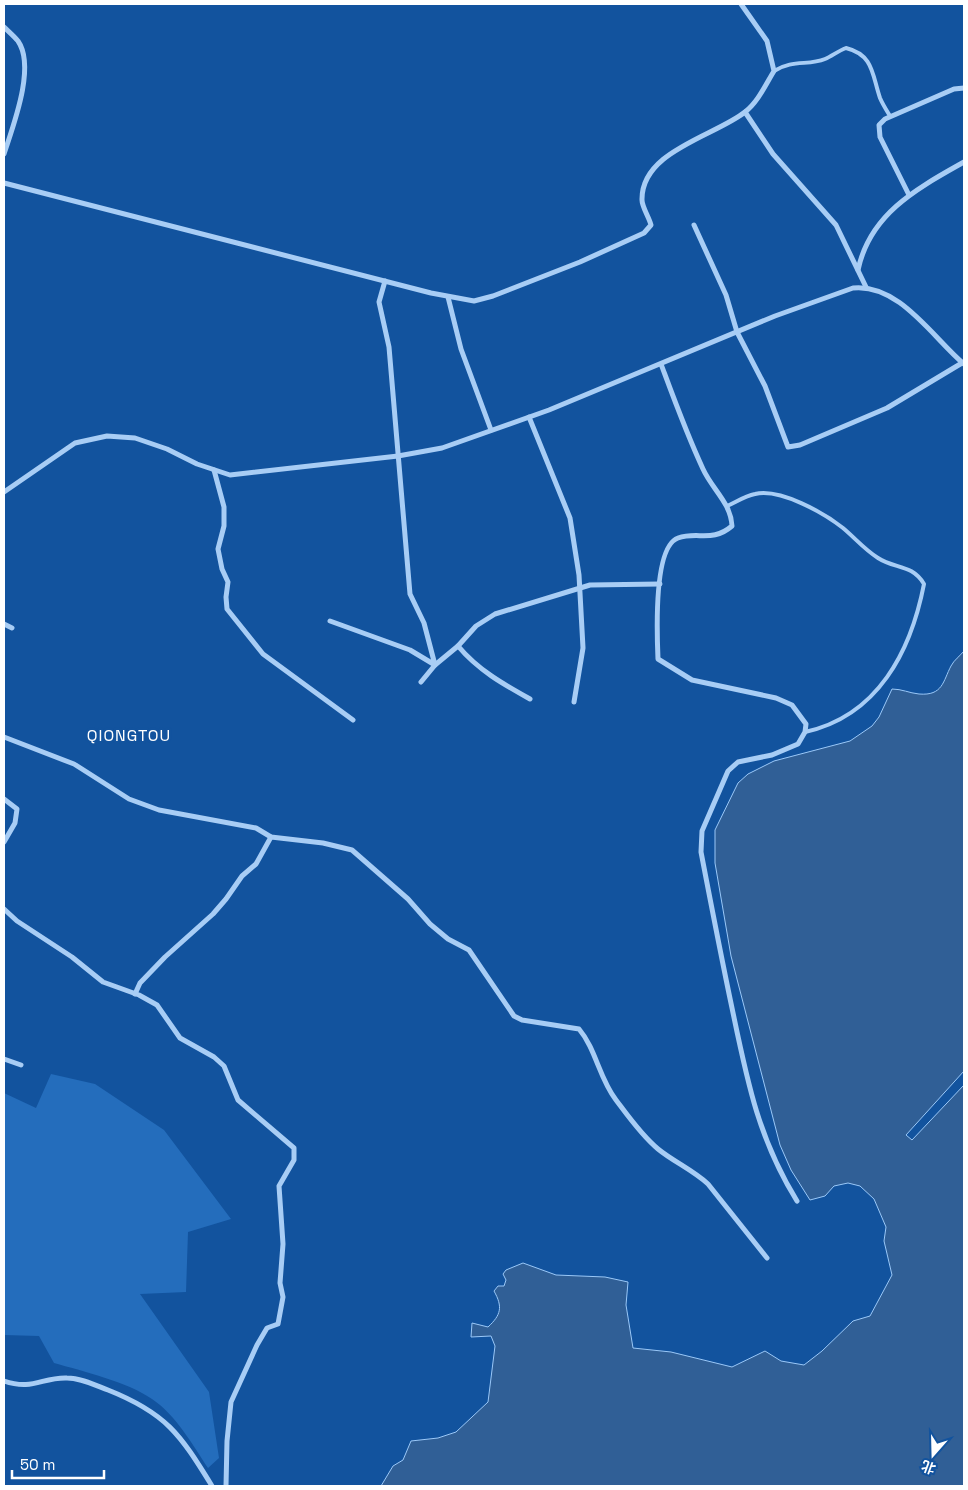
<svg xmlns="http://www.w3.org/2000/svg" width="968" height="1490" font-family="'Space Grotesk','Noto Sans SC',sans-serif">
	<style>
		.green { fill: #246dbc }
		.water { fill: #305f96; stroke: #9ac8f8 }
		.lines { fill: none; stroke-linecap: round; stroke-linejoin: round }
		.lane { stroke: #a8cdf5; stroke-width: 4 }
		.street { stroke: #a8cdf5; stroke-width: 5 }
		.labels { text-anchor: middle; stroke-width: 5; stroke-linejoin: round; paint-order: stroke }
		.quarter-label { font-size: 16px; letter-spacing: 1px; fill: #fff; stroke: #12539e }
	</style>
	<rect width="100%" height="100%" fill="#12539e"/>
	<path class="green" d="M51,1074L95,1084L164,1130L231,1219L188,1232L186,1292L140,1294L209,1392L219,1458L208,1468C192,1444 176,1415 152,1399C128,1382 82,1371 54,1363L39,1336L4,1335V1093L36,1108Z"/>
	<path class="water" d="M964,651V1071L906,1135L912,1140L964,1085V1486H381L393,1466L403,1460L411,1441L438,1438L456,1432L488,1402L495,1346L491,1336L471,1337L472,1323L488,1327C501,1315 503,1307 494,1291L498,1286H504L506,1280L503,1274L506,1270L523,1263L556,1275L605,1277L628,1282L626,1305L633,1348L671,1352L732,1367L765,1351L781,1361L804,1365L822,1351L853,1321L870,1316L892,1275L884,1241L886,1227L874,1199L860,1186L848,1183L834,1186L825,1196L810,1200L791,1170L780,1145L731,956L715,863V830L738,783L748,774L774,761L850,741L872,726L879,717L892,689C902,689 909,693 919,694C943,696 943,681 951,666C954,660 960,656 964,651Z"/>
	<g class="lines">
		<g class="lane">
			<path d="M774,71C793,59 808,66 825,59C832,56 838,51 846,48C874,55 872,75 880,98C883,105 887,111 890,116"/>
			<path d="M727,506C736,502 745,496 755,494C780,488 824,513 843,528C855,538 865,550 878,558C895,569 912,564 924,584C911,651 878,716 805,732"/>
		</g>
		<g class="street">
			<path d="M4,27C8,31 14,36 18,41C36,67 13,126 4,154"/>
			<path d="M745,112L773,154L836,225L866,287"/>
			<path d="M4,183L431,293L474,301L493,296L580,262L644,233L651,225C649,217 642,207 642,200C641,151 715,136 745,112C758,102 766,84 774,71L767,41L741,4"/>
			<path d="M909,195L880,137L879,125L885,119L954,89L964,88"/>
			<path d="M694,225L726,295L737,332L765,386L788,447L800,445L887,408L962,363"/>
			<path d="M858,270C870,213 918,188 964,162"/>
			<path d="M448,297L461,349L491,430"/>
			<path d="M661,364C674,399 687,435 703,469C712,489 731,503 732,526C712,543 698,531 678,538C653,547 657,635 658,659L692,680L776,698L792,705L806,724L805,732L798,744L772,755L738,762L728,771L702,831L701,852C711,904 721,956 732,1008C747,1080 758,1138 797,1201"/>
			<path d="M529,417L570,518L579,575L583,648L574,702"/>
			<path d="M214,470L224,507V526L218,549L222,569L228,582L226,597L227,609L263,654L353,720"/>
			<path d="M4,492L75,443L107,436L135,438L167,449L197,464L230,475L398,456L442,448L549,410L775,316L853,288C899,283 933,338 964,364"/>
			<path d="M330,621L410,650L435,665L424,623L410,594L389,347L379,302L385,281"/>
			<path d="M4,624L12,628"/>
			<path d="M458,646C478,670 503,684 530,699"/>
			<path d="M421,682L435,665L458,646L476,626L495,614L590,585L660,584"/>
			<path d="M4,737L74,764L129,799L159,810L256,828L271,837L323,843L352,850L408,899L430,924L448,939L469,950L514,1016L522,1020L579,1029C596,1049 599,1078 616,1100C628,1116 642,1136 658,1149C674,1162 693,1170 708,1184L767,1258"/>
			<path d="M4,799L17,809L15,823L4,842"/>
			<path d="M4,909L17,921L72,957L103,982L139,995L157,1005L180,1038L214,1057L224,1066L238,1100L294,1148V1160L279,1186L283,1244L280,1283L283,1297L278,1324L267,1328L257,1345L231,1402L227,1441L226,1486"/>
			<path d="M135,994L140,983L165,957L213,914L226,899L242,876L256,864L271,837"/>
			<path d="M4,1059L21,1065"/>
			<path d="M4,1381C33,1391 42,1377 67,1378C81,1378 95,1385 108,1390C166,1413 180,1434 212,1486"/>
		</g>
	</g>
	<g class="labels">
		<g class="quarter-label">
			<text x="129" y="741">QIONGTOU</text>
		</g>
	</g>
	<rect width="968" height="1490" fill="none" stroke="#ffffff" stroke-width="10"/>
	<g transform="translate(933 1455) rotate(200)" stroke="#12539e" stroke-width="4" paint-order="stroke">
	<path d="M0-4L9 19L0 12L-9 19Z" fill="#ffffff"/>
	<text y="-8" font-size="14" font-weight="bold" text-anchor="middle" fill="#ffffff">北</text>
	</g>
	<path d="M12 1470v8h92v-8" fill="none" stroke="#ffffff" stroke-width="2.5"/>
	<text x="20" y="1470" font-size="15" fill="#ffffff" stroke="#12539e" stroke-width="4" paint-order="stroke">50 m</text>
</svg>
